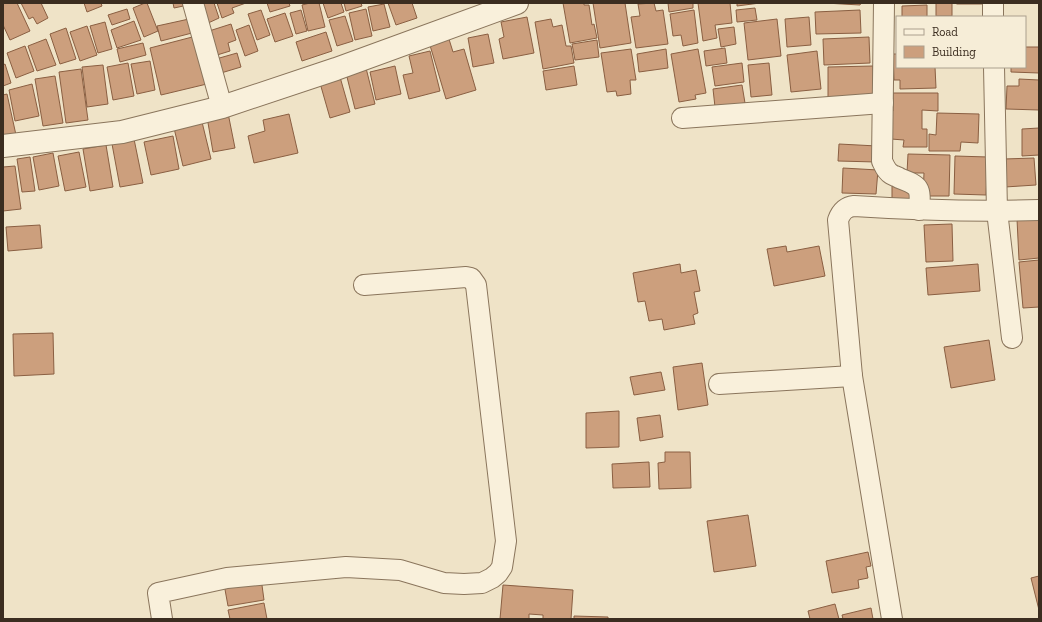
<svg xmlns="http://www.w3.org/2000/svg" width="1042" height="622" font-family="'Zilla Slab',serif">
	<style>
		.building { fill: #cc9f7d; stroke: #8a5f42 }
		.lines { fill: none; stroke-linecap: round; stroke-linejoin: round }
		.minor-casing { stroke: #8a755c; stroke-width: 22 }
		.tertiary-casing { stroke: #8a755c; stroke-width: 24 }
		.minor { stroke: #f9f0db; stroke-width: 20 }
		.tertiary { stroke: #f9f0db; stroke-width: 22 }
	</style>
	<rect width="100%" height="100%" fill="#efe3c7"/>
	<g class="building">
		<path d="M3,3H17L30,31L10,40L3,25Z"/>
		<path d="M21,3H41L48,18L37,24L33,17L29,19Z"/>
		<path d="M84,3H101L102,6L87,12Z"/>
		<path d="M145,3H147L158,31L144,37L133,8Z"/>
		<path d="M173,3H187L188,5L174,8Z"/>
		<path d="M199,3H214L219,18L206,24Z"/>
		<path d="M217,3H246L232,8L234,13L222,18Z"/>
		<path d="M267,3H289L290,6L270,12Z"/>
		<path d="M310,3H319L325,27L308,31L302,5Z"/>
		<path d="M323,3H341L344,12L328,18Z"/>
		<path d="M344,3H361L362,6L346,11Z"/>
		<path d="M388,3H412L417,18L396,25Z"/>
		<path d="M563,3H584V5H589L592,25L594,24L597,38L570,43Z"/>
		<path d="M593,3H625L631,43L600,48Z"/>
		<path d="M654,3L656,11L663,10L668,44L636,48L631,17L640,16L638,4Z"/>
		<path d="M668,3H693V8L669,12Z"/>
		<path d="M698,3H730L732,23L715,25L717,38L703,41Z"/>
		<path d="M737,3H760L737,6Z"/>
		<path d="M825,3H861L860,5Z"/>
		<rect x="936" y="3" width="16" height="13"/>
		<rect x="957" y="3" width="25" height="1"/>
		<path d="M384,4L390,27L373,31L368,7Z"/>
		<path d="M927,5V17H902V6Z"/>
		<path d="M755,8L757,20L737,22L736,10Z"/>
		<path d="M127,9L130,19L112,25L108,15Z"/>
		<path d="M366,9L372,36L355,40L349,13Z"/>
		<path d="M261,10L270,35L257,40L248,14Z"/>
		<path d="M301,10L307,31L296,34L290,13Z"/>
		<path d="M694,10L698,43L683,46L681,35L673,36L670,14Z"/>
		<path d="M860,10L861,33L816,34L815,12Z"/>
		<path d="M285,13L293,36L275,42L267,19Z"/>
		<path d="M345,16L353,41L337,46L329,20Z"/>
		<path d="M527,17L534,53L503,59L499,39L504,37L501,22Z"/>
		<path d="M809,17L811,45L787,47L785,19Z"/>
		<path d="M189,19L192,33L161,41L157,26Z"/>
		<path d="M551,19L553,27L562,25L566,46H571L574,63L543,69L535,22Z"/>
		<path d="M777,19L781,56L748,60L744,23Z"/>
		<path d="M134,21L141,40L117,48L111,30Z"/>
		<path d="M105,22L112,49L98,53L90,26Z"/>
		<path d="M231,24L236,40L228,43L230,51L217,55L206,32Z"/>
		<path d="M249,25L258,51L245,56L236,30Z"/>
		<path d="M87,26L97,55L80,61L70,32Z"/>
		<path d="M734,27L736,44L721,47L718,29Z"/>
		<path d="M66,28L76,59L60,64L50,34Z"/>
		<path d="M326,32L332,51L302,61L296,42Z"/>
		<path d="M488,34L494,63L473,67L468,38Z"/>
		<path d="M200,35L211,83L161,95L150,48Z"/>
		<path d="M448,36L453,52L464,49L476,90L446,99L429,42Z"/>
		<path d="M869,37L870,63L824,65L823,39Z"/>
		<path d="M46,39L56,65L37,71L28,46Z"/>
		<path d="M597,40L599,57L575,60L572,44Z"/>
		<path d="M143,43L146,55L120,62L117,49Z"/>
		<path d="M25,46L34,71L16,78L7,53Z"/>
		<path d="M1025,47H1039V73L1011,72V67H1025Z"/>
		<path d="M725,48L727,63L706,66L704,51Z"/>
		<path d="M631,49L636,80H630L631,94L617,96L616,91L607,92L601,53Z"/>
		<path d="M666,49L668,68L639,72L637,54Z"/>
		<path d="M698,49L706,93L695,95L696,99L679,102L671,54Z"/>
		<path d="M430,51L440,91L409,99L403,75L413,73L409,56Z"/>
		<path d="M817,51L821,89L791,92L787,55Z"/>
		<path d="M237,53L241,67L221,73L216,59Z"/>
		<path d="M893,54H897V67H935L936,88L900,89V80H894Z"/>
		<path d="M150,61L155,90L137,94L131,64Z"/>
		<path d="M128,63L134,96L113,100L107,67Z"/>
		<path d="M742,63L744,82L715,86L712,67Z"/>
		<path d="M769,63L772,95L751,97L748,65Z"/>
		<path d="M5,64L11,83L3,86V65Z"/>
		<path d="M103,65L108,104L87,107L82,67Z"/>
		<path d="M395,66L401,94L376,100L370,72Z"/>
		<path d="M574,66L577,85L546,90L543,71Z"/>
		<path d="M873,66L874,97L828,98V67Z"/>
		<path d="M366,68L375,104L355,109L346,73Z"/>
		<path d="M81,69L88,120L66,123L59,72Z"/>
		<path d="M55,76L63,123L43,126L35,79Z"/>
		<path d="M340,77L350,112L330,118L320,83Z"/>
		<path d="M1019,79L1039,80V110L1006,109L1007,86H1019Z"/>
		<path d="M32,84L39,116L15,121L9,90Z"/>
		<path d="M742,85L745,103L715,107L713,89Z"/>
		<path d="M893,93H938V111L922,110V129H927V147H903L904,140L891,139L888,111H893Z"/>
		<path d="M7,94L16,135L3,138V95Z"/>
		<path d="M228,113L235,148L213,152L207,117Z"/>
		<path d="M937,113L979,114L978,143L961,142L960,151H929V134L936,135Z"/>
		<path d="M289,114L298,153L254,163L248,136L265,131L263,120Z"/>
		<path d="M202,122L211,159L183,166L174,128Z"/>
		<path d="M1039,128V155L1022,156V129Z"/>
		<path d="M173,136L179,169L151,175L144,142Z"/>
		<path d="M134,139L143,183L120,187L112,144Z"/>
		<path d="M839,144L877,146L876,162L838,161Z"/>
		<path d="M106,145L113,187L90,191L83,149Z"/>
		<path d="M79,152L86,187L65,191L58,156Z"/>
		<path d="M53,153L59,186L39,190L33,157Z"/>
		<path d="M908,154L950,155L949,196H923L924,173H907Z"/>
		<path d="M955,156L988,157L986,195L954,194Z"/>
		<path d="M30,157L35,191L22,192L17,159Z"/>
		<path d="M1034,158L1036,185L1005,187L1004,159Z"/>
		<path d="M15,166L21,209L3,211V167Z"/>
		<path d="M843,168L878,170L876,194L842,193Z"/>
		<rect x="892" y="186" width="21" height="15"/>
		<path d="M1039,213V258L1019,260L1017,219Z"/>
		<path d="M952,224L953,261L926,262L924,225Z"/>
		<path d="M40,225L42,248L8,251L6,227Z"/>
		<path d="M786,246L787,252L819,246L825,276L774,286L767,249Z"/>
		<path d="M1039,260V307L1023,308L1019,262Z"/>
		<path d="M680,264L681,273L696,270L700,291L694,292L698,313L693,315L695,324L664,330L662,319L649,321L645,301L638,302L633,273Z"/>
		<path d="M978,264L980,291L928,295L926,268Z"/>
		<path d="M53,333L54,374L14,376L13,334Z"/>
		<path d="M989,340L995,380L951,388L944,347Z"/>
		<path d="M702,363L708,405L678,410L673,367Z"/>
		<path d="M661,372L665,390L634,395L630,377Z"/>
		<path d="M619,411V447L586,448V413Z"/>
		<path d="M660,415L663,437L640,441L637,418Z"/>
		<path d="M665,452H690L691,488L659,489L658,463L665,462Z"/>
		<path d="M649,462L650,487L613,488L612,464Z"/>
		<path d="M748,515L756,566L714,572L707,521Z"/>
		<path d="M868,552L871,566L866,567L868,578L858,580L859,588L832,593L826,561Z"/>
		<path d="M1039,576V610L1031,578Z"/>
		<path d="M261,578L264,600L228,606L224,584Z"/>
		<path d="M503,585L573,590L571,619H543V615L529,614V619H500Z"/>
		<path d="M264,603L267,619H230L228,610Z"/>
		<path d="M835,604L839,619H810L808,611Z"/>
		<path d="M871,608L873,619H843L842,615Z"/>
		<path d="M574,616L608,617V619H574Z"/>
	</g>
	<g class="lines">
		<defs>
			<g id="minor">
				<path d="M193,3L222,107"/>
				<path d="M884,3L882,161C884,165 886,171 891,174C893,176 897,176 899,178C920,186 921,187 919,210"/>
				<path d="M993,3V17"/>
				<path d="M994,67L997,211L1012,338"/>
				<path d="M682,118L883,103"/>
				<path d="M719,384L852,376"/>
				<path d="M162,619L158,593L227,578L346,567L400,570L444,583L464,584L482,583L492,578L498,573L502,567L506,541L476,285L471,278L466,277L364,285"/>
				<path d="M892,619L852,376L838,220C841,212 845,207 854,206C916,210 977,212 1039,210"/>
			</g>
			<path id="tertiary" d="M3,146L122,132L222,107L336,69L517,3"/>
		</defs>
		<use href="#minor" class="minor-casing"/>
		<use href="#tertiary" class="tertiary-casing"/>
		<use href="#minor" class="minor"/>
		<use href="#tertiary" class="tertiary"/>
	</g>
	<rect width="1042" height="622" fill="none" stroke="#3b2d20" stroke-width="8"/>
	<rect x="896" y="16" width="130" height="52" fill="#f6edd7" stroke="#aba08e"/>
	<rect x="904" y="29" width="20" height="6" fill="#f9f0db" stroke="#aba08e"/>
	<text x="932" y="36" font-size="12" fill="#3b2d20">Road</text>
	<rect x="904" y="46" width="20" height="12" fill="#cc9f7d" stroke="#aba08e"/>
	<text x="932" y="56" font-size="12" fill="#3b2d20">Building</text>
</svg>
